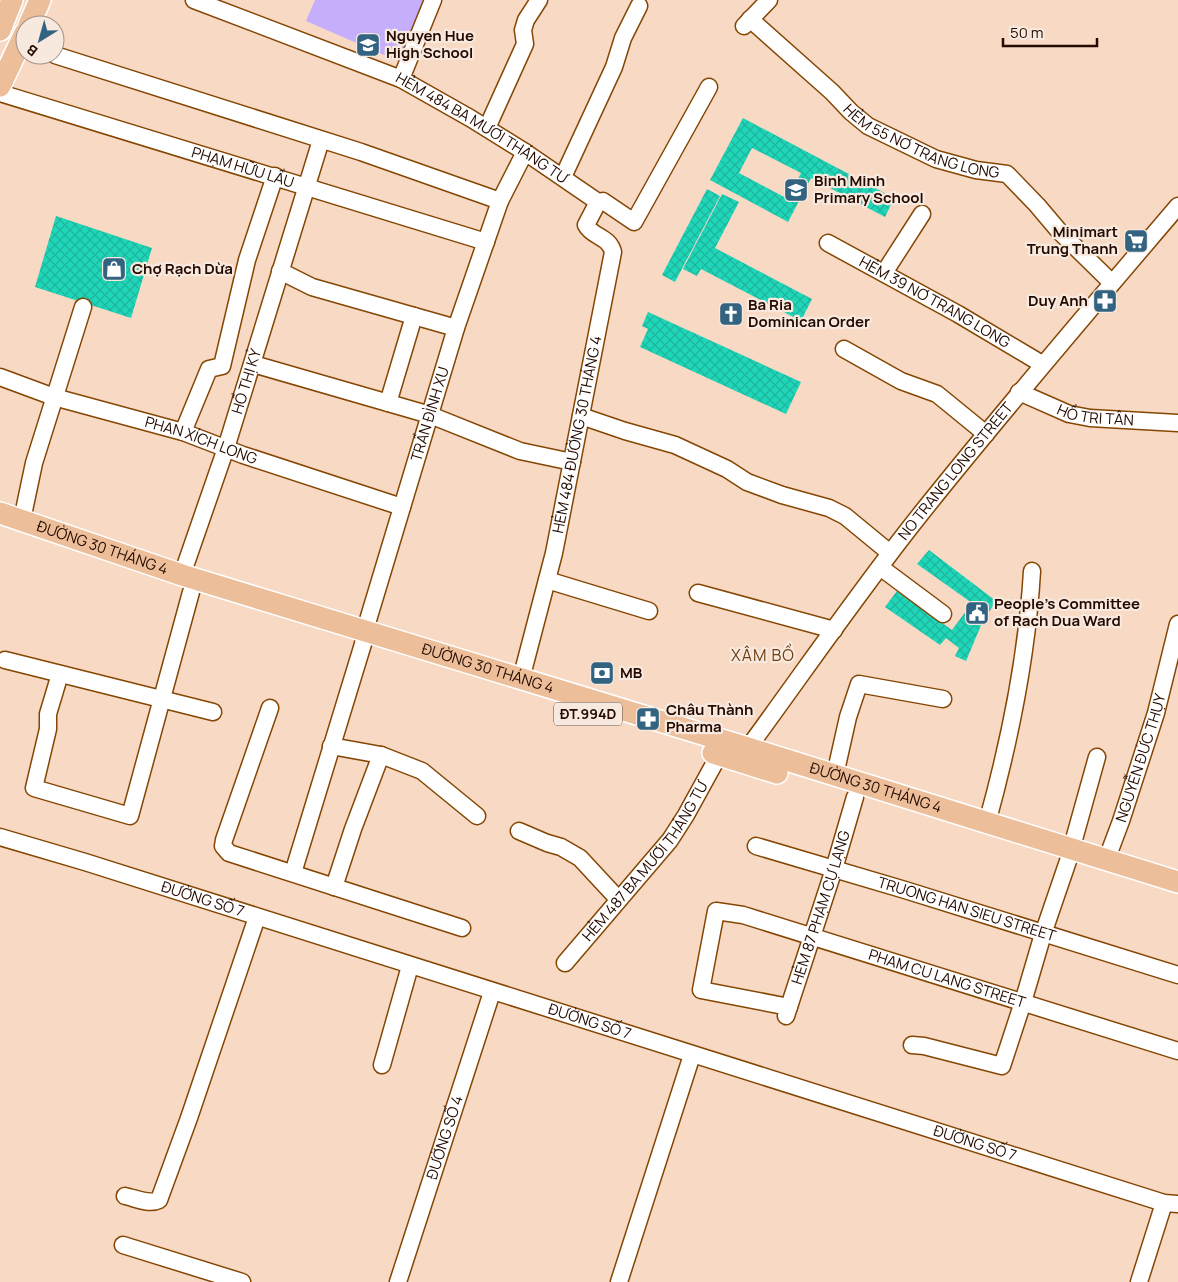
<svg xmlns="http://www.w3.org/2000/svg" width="1178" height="1282" font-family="Manrope,sans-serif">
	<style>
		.garden { fill: #c5aefb }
		.building { fill: url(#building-cross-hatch); fill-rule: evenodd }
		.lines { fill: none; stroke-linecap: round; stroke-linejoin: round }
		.minor-casing { stroke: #854603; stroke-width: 19 }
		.major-casing { stroke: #fff; stroke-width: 24 }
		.minor { stroke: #fff; stroke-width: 16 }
		.major { stroke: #ecbf9a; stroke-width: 21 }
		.labels { text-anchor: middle; stroke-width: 4.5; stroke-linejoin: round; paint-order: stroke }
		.shield { fill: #f8e9df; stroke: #644d43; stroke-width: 1 }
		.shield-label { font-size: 14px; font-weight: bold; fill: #240a00 }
		.poi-label { font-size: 15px; font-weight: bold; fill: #240a00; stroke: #f8e9df; text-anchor: start }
		.street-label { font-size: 15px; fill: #240a00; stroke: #f8e9df }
		.neighbourhood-label { font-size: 16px; letter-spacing: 1px; fill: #6e3e12; stroke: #f8e9df }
	</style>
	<defs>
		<pattern id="building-cross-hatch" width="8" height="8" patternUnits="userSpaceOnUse" patternTransform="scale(1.25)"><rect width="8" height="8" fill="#20d6b9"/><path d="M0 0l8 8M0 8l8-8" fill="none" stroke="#1db69d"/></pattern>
	</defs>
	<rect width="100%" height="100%" fill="#f7d9c4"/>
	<path class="garden" d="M315,0H425L398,61L306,21Z"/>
	<g class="building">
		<path d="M743,118L894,198L885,217L811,178L788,222L710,180ZM752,148L801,173L788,199L739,173Z"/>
		<path d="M707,189L720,196L675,282L662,275Z"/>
		<path d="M722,194L739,202L715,248L812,299L801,321L701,269L697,276L683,269Z"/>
		<path d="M56,216L152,248L131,318L35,287Z"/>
		<path d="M648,312L801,382L786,414L640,347L648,329L642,326Z"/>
		<path d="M929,550L996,601L982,623L966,661L955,656L959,648L946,638L940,645L885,607L897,591L952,630L972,603L917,564Z"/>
	</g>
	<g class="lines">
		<defs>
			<g id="minor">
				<path id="s1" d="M194,0L401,79L470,118L525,152L598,202"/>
				<path id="s2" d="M750,19L832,92L851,112L868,126L936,159L976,170L1007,174L1037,205L1059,231L1112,283"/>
				<path d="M744,26L769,0"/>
				<path d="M55,55L361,152L500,201"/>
				<path d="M401,79L433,0"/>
				<path id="s3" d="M0,93L486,242"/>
				<path d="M487,128L525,44L523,30L526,20L539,0"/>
				<path d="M563,177L614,67L623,38L639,6"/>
				<path d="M598,202L603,201L634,222L709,87"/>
				<path id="s4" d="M828,243L958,314L1042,364"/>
				<path d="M280,271L312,287L456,328"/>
				<path d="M884,273L922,214"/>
				<path d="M844,349L901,381L937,394L986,434"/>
				<path d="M253,364L430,415L520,451L572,462"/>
				<path id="s5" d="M0,377L54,397L183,432L243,455L402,507"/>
				<path id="s6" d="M1019,392L1069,414L1090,418L1178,423"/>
				<path d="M388,403L414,316"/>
				<path d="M581,416L625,431L675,445L727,469L747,482L782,495L829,508L845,516L890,553"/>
				<path d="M183,432L209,369L222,366L247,260L275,176"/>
				<path d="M22,520L34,463L83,307"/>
				<path d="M880,567L943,614"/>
				<path id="s7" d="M182,575L226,448L321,140"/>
				<path d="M547,580L649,611"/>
				<path d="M698,593L834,630"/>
				<path d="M5,660L213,712"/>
				<path d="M60,674L48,714V729L34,788L130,816L191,592"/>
				<path id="s8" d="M521,679L554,553L613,252C609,236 592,237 586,225L598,202"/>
				<path d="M270,708L224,840L223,846L229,853L462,928"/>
				<path d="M331,746L381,755L422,771L477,816"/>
				<path id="s9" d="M748,748C806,669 862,587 923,511C1006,407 1092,307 1178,206"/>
				<path d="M835,775L848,717L859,684L943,699"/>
				<path d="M987,823C1010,740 1027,658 1032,571"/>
				<path d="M519,831L547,843L561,847L580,858L618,899"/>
				<path id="s10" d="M0,837L85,862L1164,1203L1178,1204"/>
				<path id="s11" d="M756,846L905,890L1178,975"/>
				<path id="s12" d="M1106,861L1121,821L1156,713L1178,624"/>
				<path id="s13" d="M293,873L363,644L365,630L456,328L500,201L525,152"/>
				<path d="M334,887L353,829L381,755"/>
				<path id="s14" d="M565,963L670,840L686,815L719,755"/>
				<path id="s15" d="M789,1007L701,990L716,911L743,915L1178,1051"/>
				<path id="s16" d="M786,1016L834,869L855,797"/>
				<path d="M912,1045L924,1046L1002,1066L1023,1002L1043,934L1068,861L1097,757"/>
				<path d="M382,1065L410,966"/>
				<path d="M125,1196C135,1198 149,1205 159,1200L189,1118L257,917"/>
				<path d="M123,1245L242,1282"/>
				<path id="s17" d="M398,1282L492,992"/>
				<path d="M619,1282L692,1055"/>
				<path d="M1139,1282L1164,1203"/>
			</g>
			<g id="major">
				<path d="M29,25L40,0"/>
				<path d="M0,30L12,0"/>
				<path d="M0,86L25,33"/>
				<path id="s18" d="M0,513L182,575L748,748L1178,882"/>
				<path d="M713,753L777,773"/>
			</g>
		</defs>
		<use href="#minor" class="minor-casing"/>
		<use href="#major" class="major-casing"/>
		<use href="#minor" class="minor"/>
		<use href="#major" class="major"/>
	</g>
	<defs>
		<symbol id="school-square" viewBox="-11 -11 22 22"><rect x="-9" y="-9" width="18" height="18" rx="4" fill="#326381" stroke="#f8e9df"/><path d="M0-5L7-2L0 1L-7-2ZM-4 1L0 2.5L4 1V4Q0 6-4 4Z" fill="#fff"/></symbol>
		<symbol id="supermarket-square" viewBox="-11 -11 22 22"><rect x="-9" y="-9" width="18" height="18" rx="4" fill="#326381" stroke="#f8e9df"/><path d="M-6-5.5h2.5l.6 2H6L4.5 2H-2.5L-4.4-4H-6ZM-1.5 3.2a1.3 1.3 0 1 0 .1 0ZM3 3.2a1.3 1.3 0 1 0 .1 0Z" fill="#fff"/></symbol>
		<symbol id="shop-square" viewBox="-11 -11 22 22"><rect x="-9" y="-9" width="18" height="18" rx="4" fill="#326381" stroke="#f8e9df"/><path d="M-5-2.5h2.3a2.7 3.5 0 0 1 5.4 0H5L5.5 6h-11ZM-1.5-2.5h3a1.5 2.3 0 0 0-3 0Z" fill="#fff"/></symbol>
		<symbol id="pharmacy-square" viewBox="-11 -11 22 22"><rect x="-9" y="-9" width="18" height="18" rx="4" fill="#326381" stroke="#f8e9df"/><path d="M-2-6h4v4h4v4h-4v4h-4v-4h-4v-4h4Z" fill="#fff"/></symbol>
		<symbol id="church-square" viewBox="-11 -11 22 22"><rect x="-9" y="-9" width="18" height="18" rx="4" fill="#326381" stroke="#f8e9df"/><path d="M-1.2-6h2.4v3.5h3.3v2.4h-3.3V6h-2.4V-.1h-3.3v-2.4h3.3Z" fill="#fff"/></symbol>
		<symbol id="civic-square" viewBox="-11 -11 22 22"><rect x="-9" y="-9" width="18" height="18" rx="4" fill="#326381" stroke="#f8e9df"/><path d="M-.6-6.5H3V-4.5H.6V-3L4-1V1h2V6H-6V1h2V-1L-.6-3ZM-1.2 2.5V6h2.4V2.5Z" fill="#fff"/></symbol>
		<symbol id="bank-square" viewBox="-11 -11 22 22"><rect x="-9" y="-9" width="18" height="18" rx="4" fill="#326381" stroke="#f8e9df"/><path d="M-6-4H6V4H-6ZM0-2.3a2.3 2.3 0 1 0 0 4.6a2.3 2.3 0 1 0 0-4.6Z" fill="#fff"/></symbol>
	</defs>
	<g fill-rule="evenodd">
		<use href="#school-square" x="354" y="31" width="28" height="28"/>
		<use href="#school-square" x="782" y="176" width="28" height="28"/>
		<use href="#supermarket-square" x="1122" y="227" width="28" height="28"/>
		<use href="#shop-square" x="100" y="255" width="28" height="28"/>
		<use href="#pharmacy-square" x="1091" y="287" width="28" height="28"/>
		<use href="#church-square" x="717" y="300" width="28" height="28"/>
		<use href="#civic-square" x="963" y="599" width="28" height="28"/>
		<use href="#bank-square" x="588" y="659" width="28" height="28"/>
		<use href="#pharmacy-square" x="634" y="705" width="28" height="28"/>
	</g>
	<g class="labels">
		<rect class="shield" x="554" y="702.5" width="68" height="23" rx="4"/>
		<g class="shield-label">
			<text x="588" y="719">ĐT.994D</text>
		</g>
		<g class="poi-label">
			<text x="386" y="41">Nguyen Hue<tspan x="386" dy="17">High School</tspan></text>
			<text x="814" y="186">Binh Minh<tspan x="814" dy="17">Primary School</tspan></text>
			<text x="1118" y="237" text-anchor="end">Minimart<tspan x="1118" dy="17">Trung Thanh</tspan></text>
			<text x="132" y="274">Chợ Rạch Dừa</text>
			<text x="1088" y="306" text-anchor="end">Duy Anh</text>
			<text x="748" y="310">Ba Ria<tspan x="748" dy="17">Dominican Order</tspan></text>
			<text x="994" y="609">People's Committee<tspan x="994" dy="17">of Rach Dua Ward</tspan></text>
			<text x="620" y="678">MB</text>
			<text x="666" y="715">Châu Thành<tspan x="666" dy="17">Pharma</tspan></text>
		</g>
		<g class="street-label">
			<text dy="5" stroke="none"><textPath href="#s1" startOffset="316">HẺM 484 BA MƯƠI THÁNG TƯ</textPath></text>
			<text dy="5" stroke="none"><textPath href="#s2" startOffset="215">HẺM 55 NƠ TRANG LONG</textPath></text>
			<text dy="5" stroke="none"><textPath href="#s3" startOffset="254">PHẠM HỮU LẦU</textPath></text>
			<text dy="5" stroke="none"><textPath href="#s4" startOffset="122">HẺM 39 NƠ TRANG LONG</textPath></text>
			<text dy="5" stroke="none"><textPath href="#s7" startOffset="204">HỒ THỊ KỶ</textPath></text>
			<text dy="5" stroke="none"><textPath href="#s6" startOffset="81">HỒ TRI TÂN</textPath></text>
			<text dy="5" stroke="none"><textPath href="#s13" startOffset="479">TRẦN ĐÌNH XU</textPath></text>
			<text dy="5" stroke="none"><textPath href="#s8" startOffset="251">HẺM 484 ĐƯỜNG 30 THÁNG 4</textPath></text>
			<text dy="5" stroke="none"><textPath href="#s5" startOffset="211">PHAN XÍCH LONG</textPath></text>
			<text dy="5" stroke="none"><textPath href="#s9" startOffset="346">NO TRANG LONG STREET</textPath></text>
			<text dy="5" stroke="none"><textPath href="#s18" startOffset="108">ĐƯỜNG 30 THÁNG 4</textPath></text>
			<text dy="5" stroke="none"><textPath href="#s18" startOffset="512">ĐƯỜNG 30 THÁNG 4</textPath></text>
			<text dy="5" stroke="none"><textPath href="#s12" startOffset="109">NGUYỄN ĐỨC THỤY</textPath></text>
			<text dy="5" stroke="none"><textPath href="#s18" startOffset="918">ĐƯỜNG 30 THÁNG 4</textPath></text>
			<text dy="5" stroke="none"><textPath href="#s14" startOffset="130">HẺM 487 BA MƯƠI THÁNG TƯ</textPath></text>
			<text dy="5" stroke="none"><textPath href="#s10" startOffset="212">ĐƯỜNG SỐ 7</textPath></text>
			<text dy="5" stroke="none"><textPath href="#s16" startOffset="114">HẺM 87 PHẠM CỰ LẠNG</textPath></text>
			<text dy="5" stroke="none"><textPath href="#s11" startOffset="220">TRUONG HAN SIEU STREET</textPath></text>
			<text dy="5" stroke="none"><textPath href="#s15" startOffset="411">PHAM CU LANG STREET</textPath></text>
			<text dy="5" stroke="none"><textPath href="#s10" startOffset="618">ĐƯỜNG SỐ 7</textPath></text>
			<text dy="5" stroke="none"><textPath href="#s17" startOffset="152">ĐƯỜNG SỐ 4</textPath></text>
			<text dy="5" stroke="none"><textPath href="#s10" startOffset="1022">ĐƯỜNG SỐ 7</textPath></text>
		</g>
		<g class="neighbourhood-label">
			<text x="763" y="661">XÂM BỒ</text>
		</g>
	</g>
	<g transform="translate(40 40) rotate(217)"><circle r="24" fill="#f8e9df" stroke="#a39086"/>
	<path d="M0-4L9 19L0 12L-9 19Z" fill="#326381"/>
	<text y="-8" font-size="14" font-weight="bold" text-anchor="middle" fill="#240a00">B</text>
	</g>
	<path d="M1003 38v8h94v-8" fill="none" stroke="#240a00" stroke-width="2.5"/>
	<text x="1010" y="38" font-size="15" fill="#240a00" stroke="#f8e9df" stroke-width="4" paint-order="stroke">50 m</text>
</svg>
